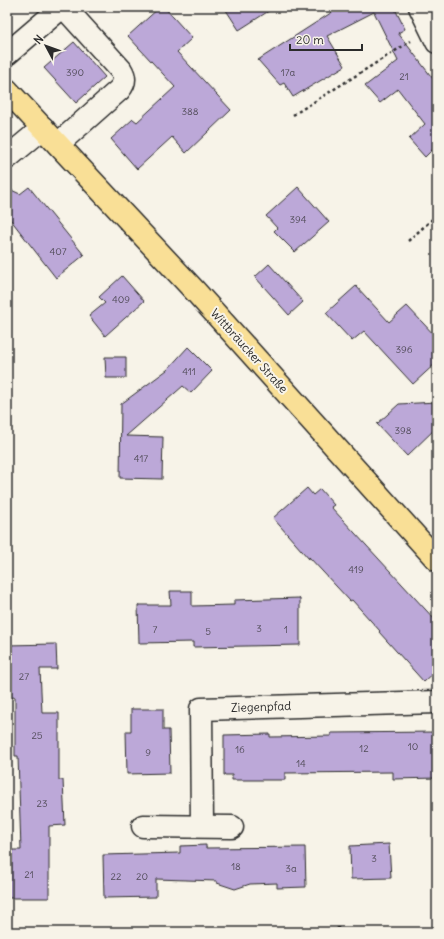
<svg xmlns="http://www.w3.org/2000/svg" width="444" height="939" font-family="Delius,sans-serif">
	<style>
		.building { fill: #bca8d8; stroke: #2b2b2b }
		.lines { fill: none; stroke-linecap: round; stroke-linejoin: round }
		.minor-casing { stroke: #2b2b2b; stroke-width: 25 }
		.major-casing { stroke: #2b2b2b; stroke-width: 25 }
		.path { stroke: #2b2b2b; stroke-width: 2.5; stroke-dasharray: 3 3; stroke-linecap: butt }
		.minor { stroke: #f7f3e8; stroke-width: 22 }
		.major { stroke: #f9df96; stroke-width: 22 }
		.labels { text-anchor: middle; stroke-width: 4; stroke-linejoin: round; paint-order: stroke }
		.number-label { font-size: 10px; fill: #4f4a56 }
		.street-label { font-size: 12px; fill: #2b2b2b; stroke: #f7f3e8 }
	</style>
	<rect width="100%" height="100%" fill="#f7f3e8"/>
	<filter id="ink" filterUnits="userSpaceOnUse"><feTurbulence type="fractalNoise" baseFrequency=".025" numOctaves="2"/><feDisplacementMap in="SourceGraphic" scale="8" xChannelSelector="R" yChannelSelector="G"/><feConvolveMatrix kernelMatrix="1 2 1 2 8 2 1 2 1" color-interpolation-filters="sRGB"/></filter>
	<g filter="url(#ink)">
		<g class="building">
			<path d="M160,7H164L192,38L177,52L231,110L186,153L172,137L137,169L111,139L133,119L137,122L175,87L128,36Z"/>
			<path d="M224,7H275L239,30Z"/>
			<path d="M340,7H394L405,29L398,33L437,84V145L425,157L409,139L425,124L398,89L380,103L365,86L398,61L374,12L327,36L345,66L293,97L284,83L280,85L258,60Z"/>
			<path d="M74,42L105,77L76,103L44,68Z"/>
			<path d="M29,187L84,255L56,278L7,215V188L20,194Z"/>
			<path d="M298,187L329,222L295,252L274,231L277,228L266,216Z"/>
			<path d="M269,264L303,302L289,315L255,277Z"/>
			<path d="M122,276L144,301L105,336L89,316L105,303L99,297Z"/>
			<path d="M356,286L389,322L407,306L437,338V362L413,384L364,331L352,341L326,313Z"/>
			<path d="M188,347L212,371L191,393L183,386L126,436L163,437L162,479L120,478L121,404L167,370Z"/>
			<path d="M105,357H126V378H106Z"/>
			<path d="M437,402V427L407,456L377,424L399,404Z"/>
			<path d="M307,488L313,495L320,489L334,505L331,507L437,622V670L424,682L379,632L380,631L352,600L350,601L309,557V559L273,518Z"/>
			<path d="M170,591H192V606L234,605V600L300,598V645L193,647V642L139,643L138,605H171Z"/>
			<path d="M56,644L57,669H40L42,713H59V780H63L65,825L49,826V898H9V850H21L18,756H15V697L7,698V645Z"/>
			<path d="M131,709H163V730H169L170,773L127,774L126,731H131Z"/>
			<path d="M437,732V778L393,779V772L285,773V780H232V775H224V735L270,734V737L331,736V733Z"/>
			<path d="M389,844L391,878L351,879L350,846Z"/>
			<path d="M206,845V848L305,847L306,887L277,888V883L250,884L235,889L217,883V881L156,879V897L104,898L103,855L180,853V846Z"/>
		</g>
		<g class="lines">
			<defs>
				<g id="minor">
					<path d="M420,7L437,42"/>
					<path d="M7,54L62,7"/>
					<path d="M58,144L119,90C125,83 126,78 121,70L64,7"/>
					<path d="M7,158L43,128"/>
					<path d="M202,825L201,709L437,702"/>
					<path d="M143,826L232,827"/>
				</g>
				<path id="major" d="M7,90L195,291L437,560"/>
			</defs>
			<use href="#minor" class="minor-casing"/>
			<use href="#major" class="major-casing"/>
			<g class="path">
				<path d="M293,115L411,41"/>
				<path d="M408,241L437,215"/>
				<path d="M296,932L338,930V924"/>
			</g>
			<use href="#minor" class="minor"/>
			<use href="#major" class="major"/>
		</g>
	</g>
	<g class="labels">
		<g class="number-label">
			<text x="75" y="76">390</text>
			<text x="288" y="76">17a</text>
			<text x="404" y="80">21</text>
			<text x="190" y="115">388</text>
			<text x="298" y="223">394</text>
			<text x="58" y="255">407</text>
			<text x="121" y="303">409</text>
			<text x="404" y="353">396</text>
			<text x="189" y="375">411</text>
			<text x="403" y="434">398</text>
			<text x="141" y="462">417</text>
			<text x="356" y="573">419</text>
			<text x="259" y="632">3</text>
			<text x="155" y="633">7</text>
			<text x="286" y="633">1</text>
			<text x="208" y="635">5</text>
			<text x="24" y="680">27</text>
			<text x="37" y="739">25</text>
			<text x="413" y="750">10</text>
			<text x="364" y="752">12</text>
			<text x="240" y="753">16</text>
			<text x="148" y="756">9</text>
			<text x="301" y="767">14</text>
			<text x="42" y="807">23</text>
			<text x="374" y="862">3</text>
			<text x="236" y="870">18</text>
			<text x="291" y="872">3a</text>
			<text x="29" y="878">21</text>
			<text x="116" y="880">22</text>
			<text x="142" y="880">20</text>
		</g>
		<g class="street-label">
			<text transform="translate(249 351) rotate(48)" y="4">Wittbräucker Straße</text>
			<text transform="translate(261 707) rotate(-2)" y="4">Ziegenpfad</text>
		</g>
	</g>
	<rect width="444" height="939" fill="none" stroke="#f7f3e8" stroke-width="24"/>
	<rect x="12" y="12" width="420" height="915" fill="none" stroke="#2b2b2b" stroke-width="1.5" filter="url(#ink)"/>
	<g transform="translate(46 46) rotate(311)" stroke="#f7f3e8" stroke-width="3" paint-order="stroke">
	<path d="M0-3L7 15L0 10L-7 15Z" fill="#2b2b2b"/>
	<text y="-6" font-size="11" font-weight="bold" text-anchor="middle" fill="#2b2b2b">N</text>
	</g>
	<path d="M290 44v6h72v-6" fill="none" stroke="#2b2b2b" stroke-width="2"/>
	<text x="296" y="44" font-size="12" fill="#2b2b2b" stroke="#f7f3e8" stroke-width="3" paint-order="stroke">20 m</text>
</svg>
